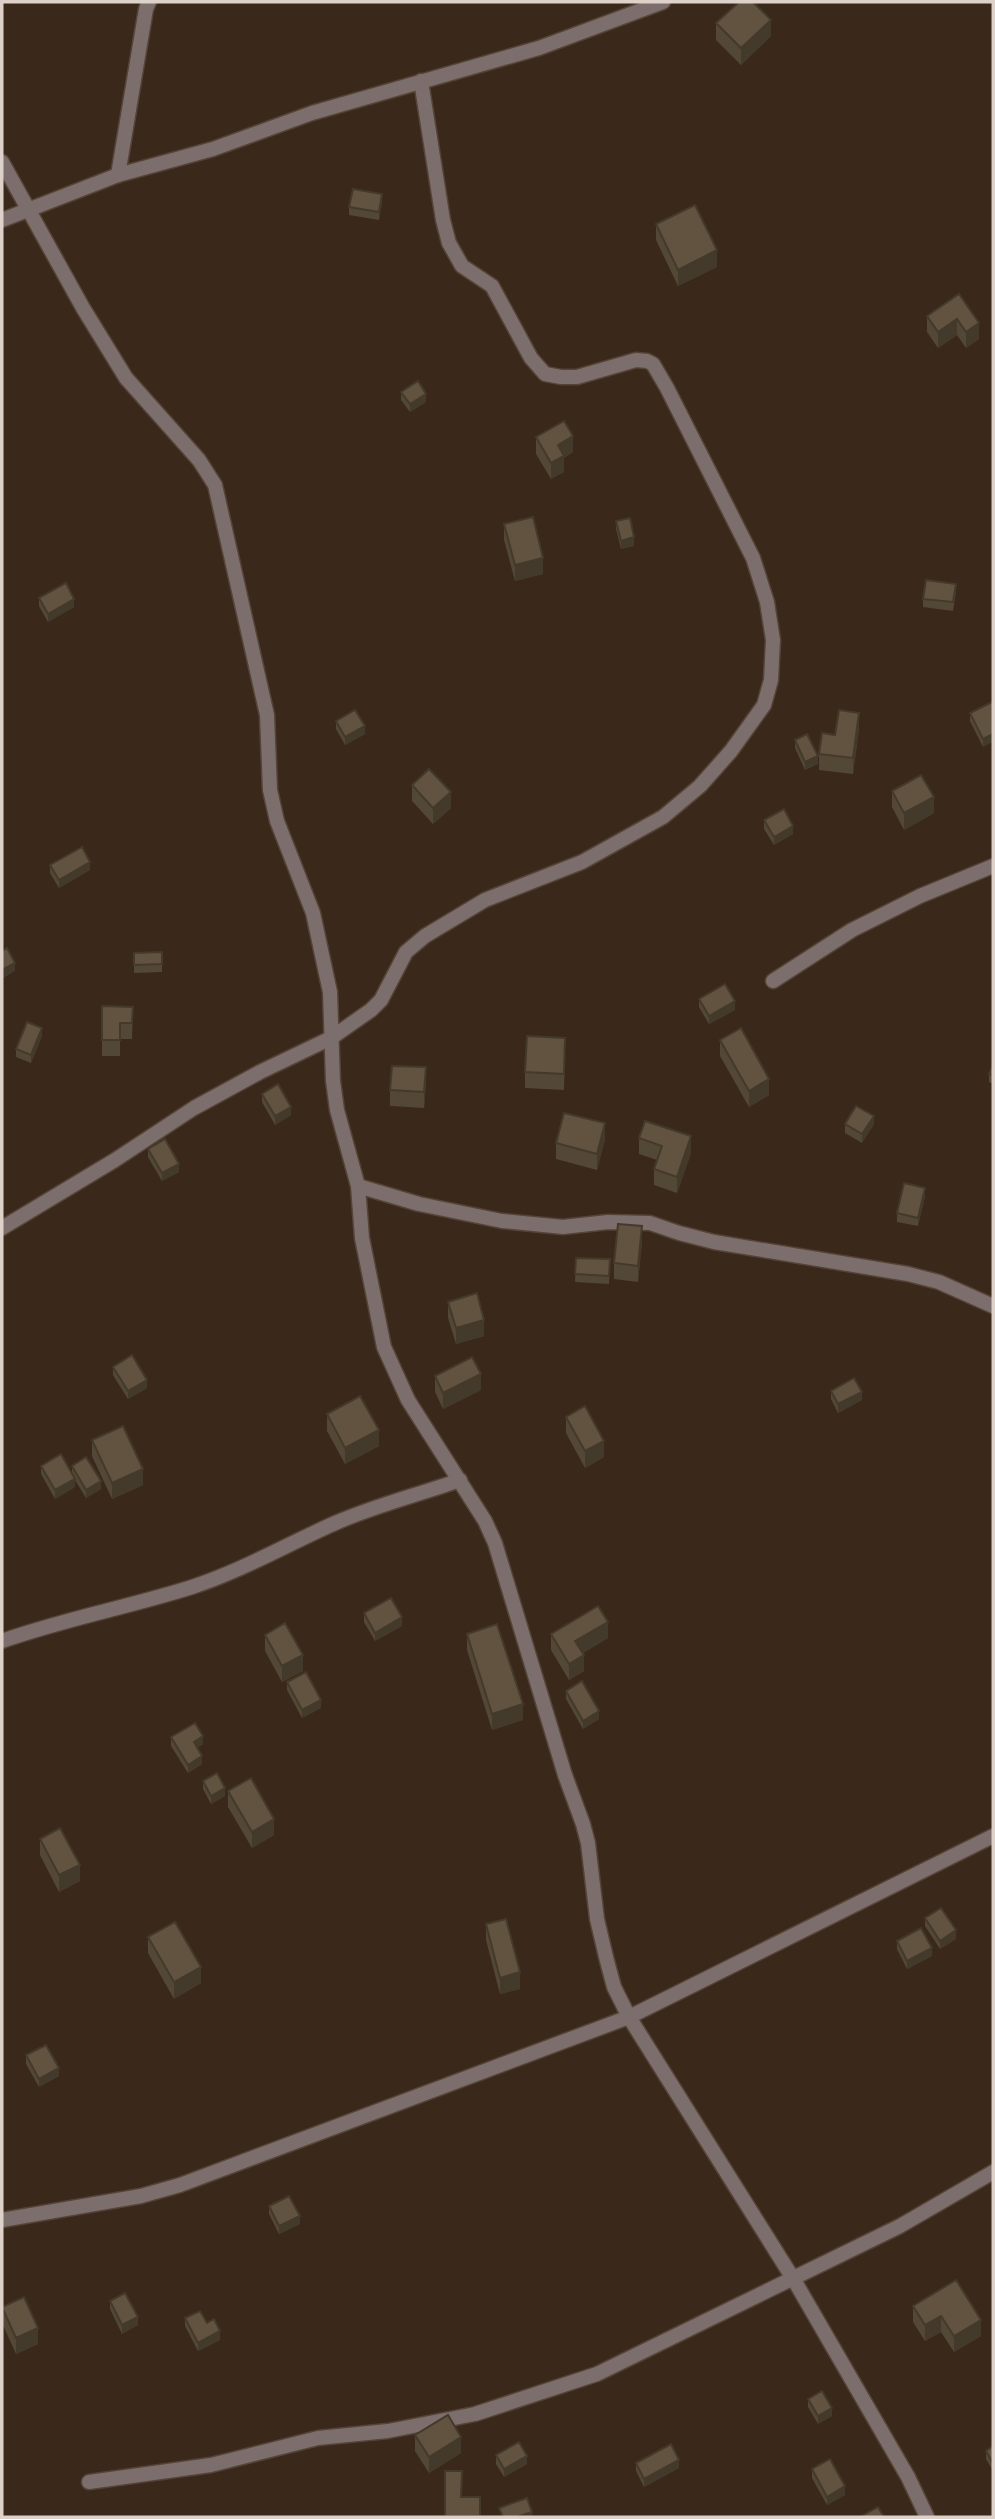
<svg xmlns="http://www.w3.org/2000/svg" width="995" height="2519" font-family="Karla,sans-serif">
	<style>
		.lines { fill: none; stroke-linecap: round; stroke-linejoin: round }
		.minor-casing { stroke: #544336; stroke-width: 17 }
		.minor { stroke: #7b6e6c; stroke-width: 14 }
		.wall { fill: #534736 }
		.shaded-wall { fill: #443a2c }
		.building { fill: #61533f; stroke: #443a2c; stroke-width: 2 }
	</style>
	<rect width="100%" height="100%" fill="#3a281a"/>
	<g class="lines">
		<defs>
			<g id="minor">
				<path d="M2,162L83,308L126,378L199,460L215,485L267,715L270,790L277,821L313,913L330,992L333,1081L337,1110L358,1186L362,1238L384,1347L408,1400L485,1521L495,1543L565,1775L583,1824L588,1843L597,1919L606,1957L614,1987L629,2017L794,2280L908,2477L927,2517"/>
				<path d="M118,175L146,9L149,2"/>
				<path d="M2,220L118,175L213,149L312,113L539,48L663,2"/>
				<path d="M773,981L852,930L920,896L993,866"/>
				<path d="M358,1186L419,1204L502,1221L563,1227L608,1222L650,1223L679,1233L714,1242L908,1274L939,1282L993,1306"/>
				<path d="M2,1228L115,1160L194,1108L260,1072L331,1038L371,1010L381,1000L406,952L425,936L485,900L582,862L663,817L700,786L731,751L764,705L771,680L773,640L767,602L753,558L667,388L653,364L647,361L636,360L577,377H561L545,374L531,358L492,286L462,266L449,243L443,220L421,81"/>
				<path d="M2,1641C64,1619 129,1607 192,1587C241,1571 286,1545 333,1524C373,1506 418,1495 460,1480"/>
				<path d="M2,2220L141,2196L180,2185L629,2017L993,1836"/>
				<path d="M89,2482L211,2465L318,2438L388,2431L475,2414L597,2374L900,2226L993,2172"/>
			</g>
		</defs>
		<use href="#minor" class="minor-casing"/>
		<use href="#minor" class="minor"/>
	</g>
	<g class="wall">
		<path d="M716,23L771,36L741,65L716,40Z"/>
		<path d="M382,202L379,220L349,215V207Z"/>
		<path d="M656,224L717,267L678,286L656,240Z"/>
		<path d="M959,294L979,339L966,348L957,335L938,348L927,332V316Z"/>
		<path d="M401,392L426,402L410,412L401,400Z"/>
		<path d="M536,437L573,452L564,458V472L551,479L536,454Z"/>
		<path d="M616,521L634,546L621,549L616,529Z"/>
		<path d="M504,524L543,574L515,581L504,540Z"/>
		<path d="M956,592L953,611L923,607V599Z"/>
		<path d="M39,598L74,607L48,622L39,606Z"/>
		<path d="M992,702L983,747L970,721V713Z"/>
		<path d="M336,721L365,734L345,745L336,729Z"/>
		<path d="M859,729L853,774L819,770V754Z"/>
		<path d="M795,740L818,764L805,770L795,748Z"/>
		<path d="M412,785L451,808L433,824L412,801Z"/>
		<path d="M892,791L934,813L904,830L892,807Z"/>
		<path d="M764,820L793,834L774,845L764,829Z"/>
		<path d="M50,865L90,870L59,888L50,873Z"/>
		<path d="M162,952V972L134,973V953Z"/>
		<path d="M699,999L735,1010L709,1024L699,1007Z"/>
		<path d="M102,1006L133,1007L132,1039H120V1056H102Z"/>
		<path d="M42,1036L31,1063L16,1057V1049Z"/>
		<path d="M720,1040L769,1095L749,1107L720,1056Z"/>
		<path d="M565,1054L564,1090L525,1088V1072Z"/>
		<path d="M993,1065V1084L989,1082V1074Z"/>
		<path d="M426,1083L424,1108L390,1106V1090Z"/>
		<path d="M262,1094L291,1115L275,1125L262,1102Z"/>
		<path d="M845,1124H874L862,1143L845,1133Z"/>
		<path d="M639,1138L691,1153L677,1193L654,1185V1169L657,1160L639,1154Z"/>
		<path d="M605,1139L597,1170L556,1159V1143Z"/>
		<path d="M148,1149L179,1172L162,1181L148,1157Z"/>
		<path d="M925,1196L918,1226L897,1222V1213Z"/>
		<path d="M642,1242L638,1282L614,1279V1263Z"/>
		<path d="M576,1258L610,1259L609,1284L575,1282Z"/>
		<path d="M448,1302L484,1336L456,1344L448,1318Z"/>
		<path d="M113,1367L147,1388L128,1399L113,1375Z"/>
		<path d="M435,1376L481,1390L443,1409L435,1392Z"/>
		<path d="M831,1391L862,1400L838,1413L831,1399Z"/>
		<path d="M327,1414L379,1446L345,1464L327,1431Z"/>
		<path d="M566,1417L604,1457L585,1468L566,1433Z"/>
		<path d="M92,1440L143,1485L112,1499L92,1456Z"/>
		<path d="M41,1466L72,1474V1466L101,1489L86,1498L75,1480V1487L55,1499L41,1474Z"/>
		<path d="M364,1613L402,1626L375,1641L364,1622Z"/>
		<path d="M467,1634L523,1720L492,1730L467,1650Z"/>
		<path d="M551,1634L608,1638L583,1653L584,1671L569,1680L551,1650Z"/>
		<path d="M265,1635L303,1671L282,1682L265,1651Z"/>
		<path d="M287,1682L321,1708L302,1718L287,1690Z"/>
		<path d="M566,1691L599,1719L583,1729L566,1699Z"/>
		<path d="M171,1737L203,1744L197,1748L202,1764L188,1773L171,1746Z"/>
		<path d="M203,1781L225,1796L211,1804L203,1789Z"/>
		<path d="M228,1791L274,1835L252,1848L228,1807Z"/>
		<path d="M40,1839L80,1881L59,1892L40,1855Z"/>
		<path d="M925,1918L956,1939L940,1949L925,1926Z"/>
		<path d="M486,1924L520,1989L500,1994L486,1940Z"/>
		<path d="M148,1937L201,1983L174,1999L148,1953Z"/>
		<path d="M897,1941L932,1956L907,1969L897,1949Z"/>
		<path d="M26,2055L59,2076L39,2087L26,2064Z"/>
		<path d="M269,2206L300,2224L279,2234L269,2214Z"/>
		<path d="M956,2280L981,2336L954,2352L941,2332L925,2341L913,2322V2306Z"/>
		<path d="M110,2301L138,2325L122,2334L110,2309Z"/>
		<path d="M2,2307L38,2344L16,2354L2,2323Z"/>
		<path d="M185,2318L207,2323L220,2340L198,2351L185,2326Z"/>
		<path d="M808,2399L832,2416L818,2424L808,2407Z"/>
		<path d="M415,2435L461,2453L429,2473L415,2451Z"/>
		<path d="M993,2446V2471L986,2459V2451Z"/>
		<path d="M496,2455L527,2464L504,2477L496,2464Z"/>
		<path d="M636,2463L679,2468L644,2487L636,2471Z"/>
		<path d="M812,2469L845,2495L827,2505L812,2478Z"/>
		<path d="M445,2471L462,2497H480V2517H445Z"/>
	</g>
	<g class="shaded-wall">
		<path d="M771,20V36L741,65V48Z"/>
		<path d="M382,194V202L379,220V212Z"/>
		<path d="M717,250V267L678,286V270Z"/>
		<path d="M957,319V335L938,348V332Z"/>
		<path d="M979,323V339L966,348V332Z"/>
		<path d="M426,394V402L410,412V404Z"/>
		<path d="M573,436V452L564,458V472L551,479V463L558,445Z"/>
		<path d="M634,537V546L621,549V541Z"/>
		<path d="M543,558V574L515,581V565Z"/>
		<path d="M74,599V607L48,622V614Z"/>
		<path d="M859,713V729L853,774V758Z"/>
		<path d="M365,726V734L345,745V737Z"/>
		<path d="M993,734V742L983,747V739Z"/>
		<path d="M818,756V764L805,770V762Z"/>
		<path d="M451,792V808L433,824V808Z"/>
		<path d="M934,797V813L904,830V813Z"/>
		<path d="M793,826V834L774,845V837Z"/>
		<path d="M90,862V870L59,888V880Z"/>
		<path d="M15,963V971L2,979V970Z"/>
		<path d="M735,1001V1010L709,1024V1016Z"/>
		<path d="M42,1028V1036L31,1063V1055Z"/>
		<path d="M426,1067V1083L424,1108V1092Z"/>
		<path d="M769,1079V1095L749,1107V1091Z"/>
		<path d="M291,1107V1115L275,1125V1116Z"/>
		<path d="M874,1116V1124L862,1143V1134Z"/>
		<path d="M605,1123V1139L597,1170V1154Z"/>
		<path d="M691,1136V1153L677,1193V1177Z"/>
		<path d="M179,1164V1172L162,1181V1173Z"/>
		<path d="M925,1188V1196L918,1226V1218Z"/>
		<path d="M642,1226V1242L638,1282V1266Z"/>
		<path d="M484,1320V1336L456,1344V1328Z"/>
		<path d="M481,1374V1390L443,1409V1393Z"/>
		<path d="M147,1380V1388L128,1399V1391Z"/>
		<path d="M862,1392V1400L838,1413V1404Z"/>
		<path d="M379,1430V1446L345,1464V1448Z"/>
		<path d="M604,1441V1457L585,1468V1451Z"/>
		<path d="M143,1469V1485L112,1499V1483Z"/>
		<path d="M75,1479V1487L55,1499V1490Z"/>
		<path d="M101,1481V1489L86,1498V1490Z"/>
		<path d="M402,1617V1626L375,1641V1633Z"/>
		<path d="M608,1622V1638L575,1657V1641Z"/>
		<path d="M303,1655V1671L282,1682V1666Z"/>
		<path d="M584,1655V1671L569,1680V1664Z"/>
		<path d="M321,1700V1708L302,1718V1710Z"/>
		<path d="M523,1704V1720L492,1730V1714Z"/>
		<path d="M599,1711V1719L583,1729V1721Z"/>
		<path d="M203,1736V1744L194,1750V1742Z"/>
		<path d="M202,1756V1764L188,1773V1765Z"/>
		<path d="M225,1788V1796L211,1804V1796Z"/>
		<path d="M274,1819V1835L252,1848V1832Z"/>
		<path d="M80,1865V1881L59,1892V1875Z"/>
		<path d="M956,1930V1939L940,1949V1941Z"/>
		<path d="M932,1948V1956L907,1969V1961Z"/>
		<path d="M201,1967V1983L174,1999V1982Z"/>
		<path d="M520,1972V1989L500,1994V1978Z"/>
		<path d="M59,2068V2076L39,2087V2079Z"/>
		<path d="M300,2216V2224L279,2234V2226Z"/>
		<path d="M941,2316V2332L925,2341V2325Z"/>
		<path d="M138,2317V2325L122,2334V2325Z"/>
		<path d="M981,2320V2336L954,2352V2336Z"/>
		<path d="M38,2328V2344L16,2354V2338Z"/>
		<path d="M220,2331V2340L198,2351V2343Z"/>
		<path d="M832,2408V2416L818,2424V2416Z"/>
		<path d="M461,2437V2453L429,2473V2457Z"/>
		<path d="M527,2456V2464L504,2477V2469Z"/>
		<path d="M679,2460V2468L644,2487V2479Z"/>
		<path d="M845,2486V2495L827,2505V2497Z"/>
		<path d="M532,2512V2517H517Z"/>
	</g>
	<g class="building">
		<path d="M739,2H753L771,20L741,48L716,23Z"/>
		<path d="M353,189L382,194L379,212L349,207Z"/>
		<path d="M695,205L717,250L678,270L656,224Z"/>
		<path d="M959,294L979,323L966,332L957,319L938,332L927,316Z"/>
		<path d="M418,381L426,394L410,404L401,392Z"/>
		<path d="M564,421L573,436L558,445L564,456L551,463L536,437Z"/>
		<path d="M533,517L543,558L515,565L504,524Z"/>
		<path d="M630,518L634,537L621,541L616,521Z"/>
		<path d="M926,580L956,584L953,602L923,599Z"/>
		<path d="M66,583L74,599L48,614L39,598Z"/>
		<path d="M992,702L993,704V734L983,739L970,713Z"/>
		<path d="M355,710L365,726L345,737L336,721Z"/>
		<path d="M839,710L859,713L853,758L819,754L822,733L835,735Z"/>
		<path d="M807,734L818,756L805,762L795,740Z"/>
		<path d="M429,769L451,792L433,808L412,785Z"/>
		<path d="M921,775L934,797L904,813L892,791Z"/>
		<path d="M784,809L793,826L774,837L764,820Z"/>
		<path d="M82,847L90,862L59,880L50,865Z"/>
		<path d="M7,948L15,963L2,970V951Z"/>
		<path d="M162,952V964L134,965V953Z"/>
		<path d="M725,984L735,1001L709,1016L699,999Z"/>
		<path d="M102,1006L133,1007L132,1023H120V1040H102Z"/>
		<path d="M27,1022L42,1028L31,1055L16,1049Z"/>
		<path d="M741,1028L769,1079L749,1091L720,1040Z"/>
		<path d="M527,1036L565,1038L564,1074L525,1072Z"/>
		<path d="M993,1065V1075L989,1074Z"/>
		<path d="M392,1066L426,1067L424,1092L390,1090Z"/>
		<path d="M278,1084L291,1107L275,1116L262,1094Z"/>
		<path d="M856,1106L874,1116L862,1134L845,1124Z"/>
		<path d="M564,1113L605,1123L597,1154L556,1143Z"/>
		<path d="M645,1121L691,1136L677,1177L654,1169L662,1146L639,1138Z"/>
		<path d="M165,1139L179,1164L162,1173L148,1149Z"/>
		<path d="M904,1183L925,1188L918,1218L897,1213Z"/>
		<path d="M618,1224L642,1226L638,1266L614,1263Z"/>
		<path d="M576,1258L610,1259L609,1276L575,1274Z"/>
		<path d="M477,1293L484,1320L456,1328L448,1302Z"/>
		<path d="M132,1355L147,1380L128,1391L113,1367Z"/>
		<path d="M472,1357L481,1374L443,1393L435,1376Z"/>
		<path d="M854,1378L862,1392L838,1404L831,1391Z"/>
		<path d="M360,1396L379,1430L345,1448L327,1414Z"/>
		<path d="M585,1406L604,1441L585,1451L566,1417Z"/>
		<path d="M123,1426L143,1469L112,1483L92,1440Z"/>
		<path d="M61,1454L75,1479L55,1490L41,1466Z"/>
		<path d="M86,1457L101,1481L86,1490L72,1466Z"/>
		<path d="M391,1598L402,1617L375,1633L364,1613Z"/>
		<path d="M598,1606L608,1622L575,1641L584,1655L569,1664L551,1634Z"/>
		<path d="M285,1623L303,1655L282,1666L265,1635Z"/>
		<path d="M497,1624L523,1704L492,1714L467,1634Z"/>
		<path d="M306,1672L321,1700L302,1710L287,1682Z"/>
		<path d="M582,1681L599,1711L583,1721L566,1691Z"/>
		<path d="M195,1723L203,1736L194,1742L202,1756L188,1765L171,1737Z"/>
		<path d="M217,1773L225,1788L211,1796L203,1781Z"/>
		<path d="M251,1778L274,1819L252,1832L228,1791Z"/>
		<path d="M60,1828L80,1865L59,1875L40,1839Z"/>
		<path d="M941,1908L956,1930L940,1941L925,1918Z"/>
		<path d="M506,1919L520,1972L500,1978L486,1924Z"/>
		<path d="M175,1922L201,1967L174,1982L148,1937Z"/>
		<path d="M921,1928L932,1948L907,1961L897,1941Z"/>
		<path d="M46,2045L59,2068L39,2079L26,2055Z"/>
		<path d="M289,2196L300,2216L279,2226L269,2206Z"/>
		<path d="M956,2280L981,2320L954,2336L941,2316L925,2325L913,2306Z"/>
		<path d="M125,2293L138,2317L122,2325L110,2301Z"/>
		<path d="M24,2297L38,2328L16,2338L2,2307Z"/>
		<path d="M200,2311L207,2323L214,2319L220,2331L198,2343L185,2318Z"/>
		<path d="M822,2391L832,2408L818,2416L808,2399Z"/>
		<path d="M448,2415L461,2437L429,2457L415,2435Z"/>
		<path d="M519,2442L527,2456L504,2469L496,2455Z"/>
		<path d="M671,2444L679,2460L644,2479L636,2463Z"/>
		<path d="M993,2446V2463L986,2451Z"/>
		<path d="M830,2459L845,2486L827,2497L812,2469Z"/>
		<path d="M445,2471H462L461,2497H480V2516H445Z"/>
		<path d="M527,2498L532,2512L517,2517H503L499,2508Z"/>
		<path d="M878,2507L884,2517H860Z"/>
	</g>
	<rect width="995" height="2519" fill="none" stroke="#ddd1c9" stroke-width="7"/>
</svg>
